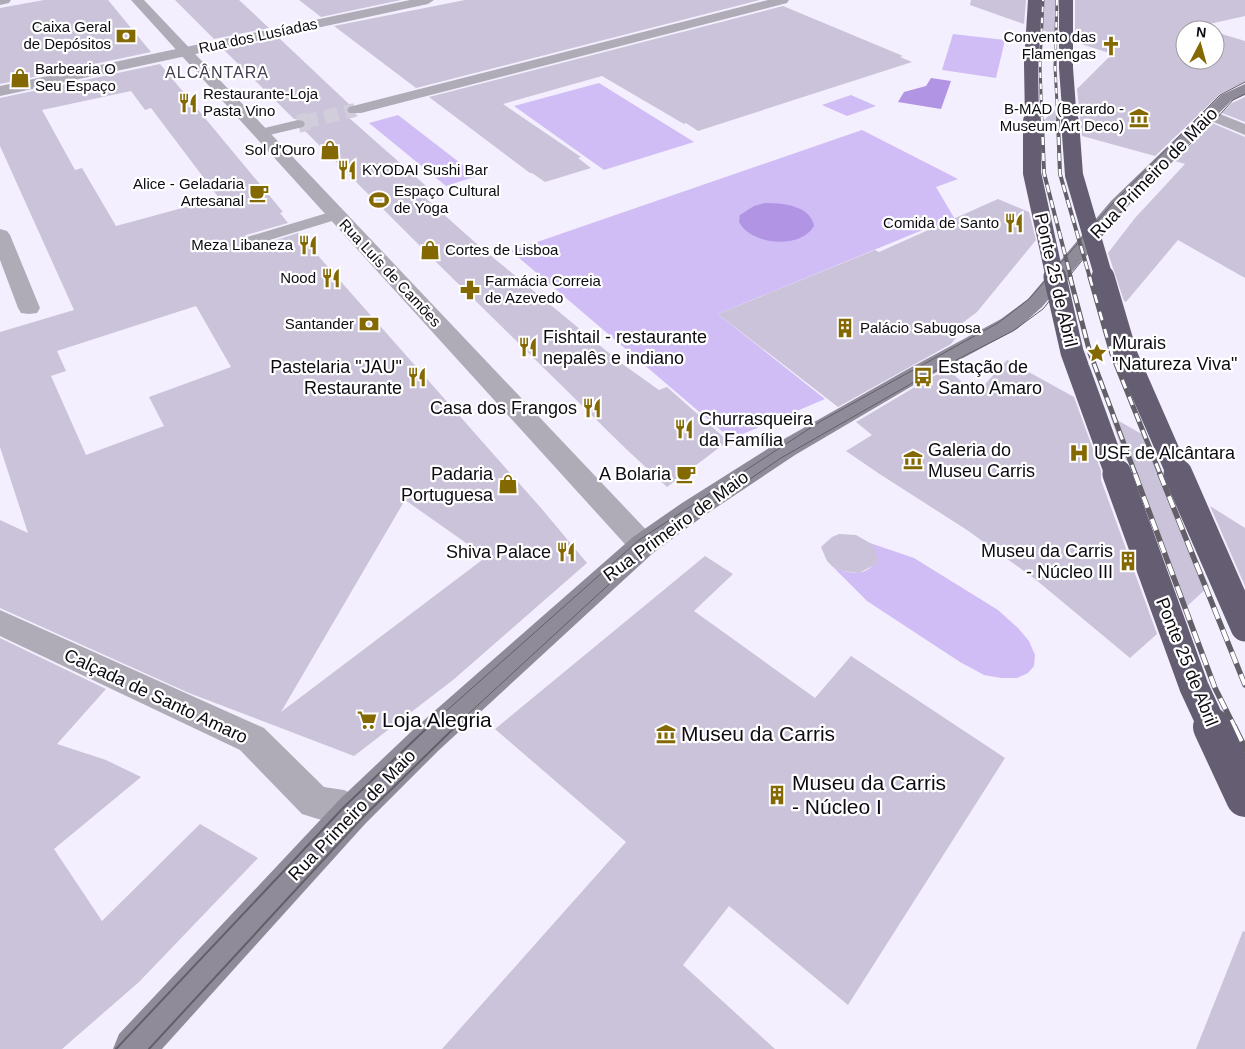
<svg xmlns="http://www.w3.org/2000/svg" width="1245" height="1049" font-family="Arial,sans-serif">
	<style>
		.green { fill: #d0bdf5 }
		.water { fill: #b194e3 }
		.building { fill: #cbc3da; fill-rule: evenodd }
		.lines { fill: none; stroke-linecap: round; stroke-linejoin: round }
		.minor-tunnel-far1 { stroke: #d1cddb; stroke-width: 14; stroke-dasharray: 14 7; stroke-linecap: butt }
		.minor-tunnel { stroke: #d1cddb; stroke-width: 18; stroke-dasharray: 18 9; stroke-linecap: butt }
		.service { fill: #b0acb7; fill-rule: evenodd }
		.minor { fill: #b0acb7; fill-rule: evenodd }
		.tertiary { fill: #b0acb7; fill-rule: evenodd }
		.secondary { fill: #8f8b99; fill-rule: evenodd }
		.tram-far1 { stroke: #625f69; stroke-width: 1 }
		.tram { stroke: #625f69; stroke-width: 2 }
		.rail-far4-casing { stroke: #625f69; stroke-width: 3 }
		.rail-far3-casing { stroke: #625f69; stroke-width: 4 }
		.rail-far2-casing { stroke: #625f69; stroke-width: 5 }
		.rail-far1-casing { stroke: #625f69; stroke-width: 5.5 }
		.rail-casing { stroke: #625f69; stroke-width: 7 }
		.rail-far4 { stroke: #fff; stroke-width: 2; stroke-dasharray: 5.5; stroke-linecap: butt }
		.rail-far3 { stroke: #fff; stroke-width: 2.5; stroke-dasharray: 8; stroke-linecap: butt }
		.rail-far2 { stroke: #fff; stroke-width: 3; stroke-dasharray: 9; stroke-linecap: butt }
		.rail-far1 { stroke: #fff; stroke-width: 4; stroke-dasharray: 12; stroke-linecap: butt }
		.rail { stroke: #fff; stroke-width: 5; stroke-dasharray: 16; stroke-linecap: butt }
		.motorway-bridge-far4 { stroke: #655e72; stroke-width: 14 }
		.motorway-bridge-far3 { stroke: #655e72; stroke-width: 18 }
		.motorway-bridge-far2 { stroke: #655e72; stroke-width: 23 }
		.motorway-bridge-far1 { stroke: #655e72; stroke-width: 29 }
		.motorway-bridge { stroke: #655e72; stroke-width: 38 }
		.labels { text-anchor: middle; stroke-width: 4.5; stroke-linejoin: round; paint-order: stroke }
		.far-poi-label { font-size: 15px; fill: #0d0a12; stroke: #fff; text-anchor: end }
		.far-street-label { font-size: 15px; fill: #0d0a12; stroke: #fff }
		.far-quarter-label { font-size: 16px; letter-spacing: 1px; fill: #423c4f; stroke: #fff }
		.street-label { font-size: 18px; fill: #0d0a12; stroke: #fff }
		.poi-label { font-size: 18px; fill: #0d0a12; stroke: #fff; text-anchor: start }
		.near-poi-label { font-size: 21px; fill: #0d0a12; stroke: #fff; text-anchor: start }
	</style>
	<rect width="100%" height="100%" fill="#f4effe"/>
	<g class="green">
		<path d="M953,34L1005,40L996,78L942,70Z"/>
		<path d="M599,83L694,142L604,170L514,106Z"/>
		<path d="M851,95L876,106L847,116L822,105Z"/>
		<path d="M398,115L477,176L446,186L369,123Z"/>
		<path d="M862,130L958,179L936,187L969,243L930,227L718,314L825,399L731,439L511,251Z"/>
		<path d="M870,543L914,558L998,610L1018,628L1029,641L1035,655L1034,666L1028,673L1017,678H1001L984,675L960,662L867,601L833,567C848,574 866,577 875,562Z"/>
	</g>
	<g class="water">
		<path d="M931,78L951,81L941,109L898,102L904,92L926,86Z"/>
		<path d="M765,203C782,203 810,205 814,226C800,250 751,245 739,222L740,215L754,206Z"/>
	</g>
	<g class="building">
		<path d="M44,0H108L151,52L0,84V8Z"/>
		<path d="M175,0H239L269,28L214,39Z"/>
		<path d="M299,0H401L321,17Z"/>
		<path d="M465,0H760L416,88L334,26Z"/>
		<path d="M971,0H1026L1024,24L970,5Z"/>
		<path d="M1044,0H1057V35L1042,30Z"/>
		<path d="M1075,0H1245V16L1196,27L1207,30H1185V60H1215V32L1245,41V82L1220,94L1155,156L1082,136L1077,89L1112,54L1075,42Z"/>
		<path d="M783,6L903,56L900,57L912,62L698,131L686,123L684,124L602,76L503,104L581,157L578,158L591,168L545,182L532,173H530L429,97Z"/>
		<path d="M279,38L350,105L345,109L347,114L359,115L348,117L433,192L422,195L478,245L621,363L659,390L667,387L728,441L667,487L624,447L433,259L303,129L307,125L305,120L294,119L224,50Z"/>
		<path d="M160,64L283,212L280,213L288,223L246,235L243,239L245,244L254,247L298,233L541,508L587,563L453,680L354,756L189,693L0,608V520L28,533L0,447V332L74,310L0,146V98ZM131,91L145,110L151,108L219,198L116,226L82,168L75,170L42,110ZM196,306L231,367L149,397L164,426L86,455L51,376L66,371L57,351ZM405,500L486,557L281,712Z"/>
		<path d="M1245,97V122L1222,113L1232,103Z"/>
		<path d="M1060,105V130L1043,126V121Z"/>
		<path d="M1212,123L1245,137V278L1178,240L1126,302L1124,301L1108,253L1135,218L1185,164L1175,161Z"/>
		<path d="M998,199L1029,212L1036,240L977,312L953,330L959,334L951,344L838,407L718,314L875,250L879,252Z"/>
		<path d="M1007,360L1074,397L1101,471V480L1157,634L1130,658L1035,579L967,530L878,473L846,451L872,435L856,422L925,381L947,369L976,394Z"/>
		<path d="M1110,416L1147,437L1162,471L1163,481L1209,586L1184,609L1133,468L1126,460Z"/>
		<path d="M1210,506L1245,528V586Z"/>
		<path d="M839,534L856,535L870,543L875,549L878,563L859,573L842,571L833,567L827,561L821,547L832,537Z"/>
		<path d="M705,556L733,574L694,611L815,698L851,656L1005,758L848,1005L729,906L683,965L775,1049H442L626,842L495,729Z"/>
		<path d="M0,638L106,689L57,744L106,760L141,777L54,849L102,921L200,824L258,858L139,982L62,1049H0Z"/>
		<path d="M1243,931L1245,932V1049H1196Z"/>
	</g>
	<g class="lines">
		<path class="minor-tunnel-far1" d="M304,122L355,110"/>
		<path class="minor-tunnel" d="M298,124L309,121"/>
		<g class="service">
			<path d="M298,120L303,121L305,124L303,127L261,137L254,133L256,130Z"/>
			<path d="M337,210L342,212L345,215L342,218L253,245L247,243L245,240L247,237Z"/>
		</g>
		<g class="minor">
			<path d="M0,0H11L9,3L0,5Z"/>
			<path d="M410,0H434L428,4L0,96V86Z"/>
			<path d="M768,0H789L787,3L361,113H349L347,110L349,107Z"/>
			<path d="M1210,110L1245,124V135L1204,118L1202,115L1204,112Z"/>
			<path d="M0,229L7,231L10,235L40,308L37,313L29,314L21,313L18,308L0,260Z"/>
			<path d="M0,610L264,728L324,787L344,790L365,800L370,812L365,824L352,829C336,823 319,820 302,814L240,750L0,636Z"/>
		</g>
		<path class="tertiary" d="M131,0H144L653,537L657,545L653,553L643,556L633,553Z"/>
		<path class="secondary" d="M1245,84V95L1231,101L1125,209L1042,307L1017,329L924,379L795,455L702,517L653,553L438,751L365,824L162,1049H113L119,1034L339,800L414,729L633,537L682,503L777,443L908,369L1001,319L1028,299L1111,201L1221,95Z"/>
		<g class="tram-far1">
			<path d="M427,728L639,540L821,421L998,323L1029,299L1113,203L1220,95L1245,82"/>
			<path d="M453,728L630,565L666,536L781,458L923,377L1013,331L1043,309L1125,207L1217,118L1233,100L1245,94"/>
		</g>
		<g class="tram">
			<path d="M116,1049L344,807L428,727"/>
			<path d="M149,1049L361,819L455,727"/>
		</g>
		<defs>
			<g id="rail-far4">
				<path d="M1057,0L1055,67L1058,122"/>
				<path d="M1042,122L1040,65L1043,0"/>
			</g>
			<g id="rail-far3">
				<path d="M1042,121L1044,173L1071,278"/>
				<path d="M1058,121L1060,174L1090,278"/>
			</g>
			<g id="rail-far2">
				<path d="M1070,277L1090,353L1136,476"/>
				<path d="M1090,277L1112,354L1161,476"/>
			</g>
			<g id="rail-far1">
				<path d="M1135,474L1215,688L1235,728"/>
				<path d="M1160,474L1245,685"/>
			</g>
			<path id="rail" d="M1234,727L1245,749"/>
		</defs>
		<use href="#rail-far4" class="rail-far4-casing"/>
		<use href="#rail-far3" class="rail-far3-casing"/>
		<use href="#rail-far2" class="rail-far2-casing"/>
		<use href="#rail-far1" class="rail-far1-casing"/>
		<use href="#rail" class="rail-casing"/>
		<use href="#rail-far4" class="rail-far4"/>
		<use href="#rail-far3" class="rail-far3"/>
		<use href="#rail-far2" class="rail-far2"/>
		<use href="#rail-far1" class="rail-far1"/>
		<use href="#rail" class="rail"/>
		<g class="motorway-bridge-far4">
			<path d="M1066,0V68L1070,122"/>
			<path d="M1032,122L1031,64L1035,0"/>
		</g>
		<g class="motorway-bridge-far3">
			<path d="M1032,121V173L1055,278"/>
			<path d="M1070,121L1074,175L1104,278"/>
		</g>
		<g class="motorway-bridge-far2">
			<path d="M1055,277L1072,352L1117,476"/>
			<path d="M1103,277L1126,355L1179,476"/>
		</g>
		<g class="motorway-bridge-far1">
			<path d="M1117,474L1194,687L1213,728"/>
			<path d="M1178,474L1245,627"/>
		</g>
		<path class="motorway-bridge" d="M1212,727L1245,798"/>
	</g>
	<defs>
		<symbol id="bank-bare" viewBox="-9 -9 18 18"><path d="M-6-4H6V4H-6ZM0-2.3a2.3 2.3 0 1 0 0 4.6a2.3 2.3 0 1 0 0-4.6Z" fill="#846902" stroke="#fff" stroke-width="2.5" paint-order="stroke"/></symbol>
		<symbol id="church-bare" viewBox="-9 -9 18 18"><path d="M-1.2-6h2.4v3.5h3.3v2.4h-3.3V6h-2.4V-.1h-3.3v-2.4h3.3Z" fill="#846902" stroke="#fff" stroke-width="2.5" paint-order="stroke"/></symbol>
		<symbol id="shop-bare" viewBox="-9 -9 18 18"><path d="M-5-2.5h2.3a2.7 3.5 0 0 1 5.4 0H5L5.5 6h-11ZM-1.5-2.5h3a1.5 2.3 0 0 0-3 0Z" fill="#846902" stroke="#fff" stroke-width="2.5" paint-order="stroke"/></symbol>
		<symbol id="restaurant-bare" viewBox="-9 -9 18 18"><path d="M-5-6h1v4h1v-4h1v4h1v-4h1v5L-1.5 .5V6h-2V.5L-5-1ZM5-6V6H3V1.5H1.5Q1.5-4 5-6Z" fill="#846902" stroke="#fff" stroke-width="2.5" paint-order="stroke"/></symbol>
		<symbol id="museum-bare" viewBox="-9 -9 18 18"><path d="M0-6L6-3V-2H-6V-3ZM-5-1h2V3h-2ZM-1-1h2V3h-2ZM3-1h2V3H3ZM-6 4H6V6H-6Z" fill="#846902" stroke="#fff" stroke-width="2.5" paint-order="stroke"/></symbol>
		<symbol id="cafe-bare" viewBox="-9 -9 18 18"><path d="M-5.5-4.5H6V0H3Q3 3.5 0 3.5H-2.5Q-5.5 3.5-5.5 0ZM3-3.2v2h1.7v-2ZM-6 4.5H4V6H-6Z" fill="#846902" stroke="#fff" stroke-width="2.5" paint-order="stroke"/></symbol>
		<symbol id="stadium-bare" viewBox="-9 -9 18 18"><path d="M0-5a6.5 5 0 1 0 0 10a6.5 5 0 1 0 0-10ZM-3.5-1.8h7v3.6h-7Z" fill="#846902" stroke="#fff" stroke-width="2.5" paint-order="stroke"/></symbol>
		<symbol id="pharmacy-bare" viewBox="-9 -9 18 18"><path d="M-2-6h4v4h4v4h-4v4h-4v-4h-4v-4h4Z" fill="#846902" stroke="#fff" stroke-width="2.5" paint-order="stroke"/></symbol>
		<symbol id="building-bare" viewBox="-9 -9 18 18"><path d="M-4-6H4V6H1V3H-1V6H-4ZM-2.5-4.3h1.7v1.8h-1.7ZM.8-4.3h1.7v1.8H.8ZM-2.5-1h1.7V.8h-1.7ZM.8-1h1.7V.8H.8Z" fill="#846902" stroke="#fff" stroke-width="2.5" paint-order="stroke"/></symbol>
		<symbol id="sight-bare" viewBox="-9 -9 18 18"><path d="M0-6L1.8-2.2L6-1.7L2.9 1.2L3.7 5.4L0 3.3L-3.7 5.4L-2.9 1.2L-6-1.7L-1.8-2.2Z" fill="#846902" stroke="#fff" stroke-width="2.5" paint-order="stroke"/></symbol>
		<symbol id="bus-bare" viewBox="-9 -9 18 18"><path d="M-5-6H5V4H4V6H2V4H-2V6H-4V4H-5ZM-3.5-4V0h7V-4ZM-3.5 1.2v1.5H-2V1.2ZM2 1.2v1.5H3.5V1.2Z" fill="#846902" stroke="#fff" stroke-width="2.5" paint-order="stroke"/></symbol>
		<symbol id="hospital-bare" viewBox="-9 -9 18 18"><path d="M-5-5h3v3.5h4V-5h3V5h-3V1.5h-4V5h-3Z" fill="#846902" stroke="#fff" stroke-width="2.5" paint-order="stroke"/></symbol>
		<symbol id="supermarket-bare" viewBox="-9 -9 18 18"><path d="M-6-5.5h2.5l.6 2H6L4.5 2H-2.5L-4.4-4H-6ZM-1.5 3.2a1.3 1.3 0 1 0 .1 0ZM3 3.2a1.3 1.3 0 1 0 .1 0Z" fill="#846902" stroke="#fff" stroke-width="2.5" paint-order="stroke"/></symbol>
	</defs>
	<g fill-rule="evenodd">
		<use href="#bank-bare" x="112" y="22" width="28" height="28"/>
		<use href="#church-bare" x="1097" y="32" width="28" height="28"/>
		<use href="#shop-bare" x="6" y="64" width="28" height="28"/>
		<use href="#restaurant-bare" x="174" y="89" width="28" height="28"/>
		<use href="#museum-bare" x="1125" y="104" width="28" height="28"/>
		<use href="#shop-bare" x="316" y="136" width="28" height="28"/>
		<use href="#restaurant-bare" x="333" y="156" width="28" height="28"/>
		<use href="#cafe-bare" x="245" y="179" width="28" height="28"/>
		<use href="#stadium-bare" x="365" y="186" width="28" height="28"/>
		<use href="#restaurant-bare" x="1000" y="209" width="28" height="28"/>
		<use href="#restaurant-bare" x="294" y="231" width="28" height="28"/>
		<use href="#shop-bare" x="416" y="236" width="28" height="28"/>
		<use href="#restaurant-bare" x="317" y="264" width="28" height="28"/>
		<use href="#pharmacy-bare" x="456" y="276" width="28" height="28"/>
		<use href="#bank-bare" x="355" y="310" width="28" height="28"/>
		<use href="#building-bare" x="831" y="314" width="28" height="28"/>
		<use href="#restaurant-bare" x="514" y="333" width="28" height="28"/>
		<use href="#sight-bare" x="1083" y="339" width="28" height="28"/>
		<use href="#restaurant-bare" x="403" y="363" width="28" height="28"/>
		<use href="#bus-bare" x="909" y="363" width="28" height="28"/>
		<use href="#restaurant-bare" x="578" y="394" width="28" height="28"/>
		<use href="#restaurant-bare" x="670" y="415" width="28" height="28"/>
		<use href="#hospital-bare" x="1065" y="439" width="28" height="28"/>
		<use href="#museum-bare" x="899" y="446" width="28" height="28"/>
		<use href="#cafe-bare" x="672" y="460" width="28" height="28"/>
		<use href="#shop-bare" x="494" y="470" width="28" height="28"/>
		<use href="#restaurant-bare" x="552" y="538" width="28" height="28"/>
		<use href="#building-bare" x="1114" y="547" width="28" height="28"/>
		<use href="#supermarket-bare" x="353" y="706" width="28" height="28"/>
		<use href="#museum-bare" x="652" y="720" width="28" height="28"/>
		<use href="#building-bare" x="763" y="781" width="28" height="28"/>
	</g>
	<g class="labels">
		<g class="far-poi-label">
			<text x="111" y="32">Caixa Geral<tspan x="111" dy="17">de Depósitos</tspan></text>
			<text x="1096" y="42">Convento das<tspan x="1096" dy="17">Flamengas</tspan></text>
			<text x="35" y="74" text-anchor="start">Barbearia O<tspan x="35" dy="17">Seu Espaço</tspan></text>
			<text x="203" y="99" text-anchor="start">Restaurante-Loja<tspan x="203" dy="17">Pasta Vino</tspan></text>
			<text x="1124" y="114">B-MAD (Berardo -<tspan x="1124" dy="17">Museum Art Deco)</tspan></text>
			<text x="315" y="155">Sol d'Ouro</text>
			<text x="362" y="175" text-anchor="start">KYODAI Sushi Bar</text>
			<text x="244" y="189">Alice - Geladaria<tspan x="244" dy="17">Artesanal</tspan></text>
			<text x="394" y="196" text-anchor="start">Espaço Cultural<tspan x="394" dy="17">de Yoga</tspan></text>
			<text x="999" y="228">Comida de Santo</text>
			<text x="293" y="250">Meza Libaneza</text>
			<text x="445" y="255" text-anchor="start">Cortes de Lisboa</text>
			<text x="316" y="283">Nood</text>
			<text x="485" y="286" text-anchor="start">Farmácia Correia<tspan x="485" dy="17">de Azevedo</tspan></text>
			<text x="354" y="329">Santander</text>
			<text x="860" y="333" text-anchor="start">Palácio Sabugosa</text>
		</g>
		<g class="far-street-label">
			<text transform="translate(258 36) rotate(-12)" y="5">Rua dos Lusíadas</text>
			<text transform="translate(390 273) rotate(47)" y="5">Rua Luís de Camões</text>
		</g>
		<g class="far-quarter-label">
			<text x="217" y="78">ALCÂNTARA</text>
		</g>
		<g class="street-label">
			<text transform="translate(1154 173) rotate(-46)" y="6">Rua Primeiro de Maio</text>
			<text transform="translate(1056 280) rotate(77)" y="6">Ponte 25 de Abril</text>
			<text transform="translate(676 526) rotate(-36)" y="6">Rua Primeiro de Maio</text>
			<text transform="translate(1187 662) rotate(68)" y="6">Ponte 25 de Abril</text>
			<text transform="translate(156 696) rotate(25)" y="6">Calçada de Santo Amaro</text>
			<text transform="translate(352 815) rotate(-46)" y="6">Rua Primeiro de Maio</text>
		</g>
		<g class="poi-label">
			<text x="543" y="343">Fishtail - restaurante<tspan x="543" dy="21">nepalês e indiano</tspan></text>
			<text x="1112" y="349">Murais<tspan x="1112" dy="21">"Natureza Viva"</tspan></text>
			<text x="402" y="373" text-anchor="end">Pastelaria "JAU"<tspan x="402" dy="21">Restaurante</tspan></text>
			<text x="938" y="373">Estação de<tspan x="938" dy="21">Santo Amaro</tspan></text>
			<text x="577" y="414" text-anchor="end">Casa dos Frangos</text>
			<text x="699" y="425">Churrasqueira<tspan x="699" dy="21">da Família</tspan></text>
			<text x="928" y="456">Galeria do<tspan x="928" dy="21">Museu Carris</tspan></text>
			<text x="1094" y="459">USF de Alcântara</text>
			<text x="493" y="480" text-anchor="end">Padaria<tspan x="493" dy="21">Portuguesa</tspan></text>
			<text x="671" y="480" text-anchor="end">A Bolaria</text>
			<text x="1113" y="557" text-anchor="end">Museu da Carris<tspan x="1113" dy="21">- Núcleo III</tspan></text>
			<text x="551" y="558" text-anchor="end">Shiva Palace</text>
		</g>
		<g class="near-poi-label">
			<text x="382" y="727">Loja Alegria</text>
			<text x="681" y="741">Museu da Carris</text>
			<text x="792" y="790">Museu da Carris<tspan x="792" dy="24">- Núcleo I</tspan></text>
		</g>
	</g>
	<g transform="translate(1200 45) rotate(6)"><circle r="24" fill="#ffffff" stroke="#9e9da0"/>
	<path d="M0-4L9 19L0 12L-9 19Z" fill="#846902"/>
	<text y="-8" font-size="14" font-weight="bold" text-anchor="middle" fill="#0d0a12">N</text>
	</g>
</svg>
